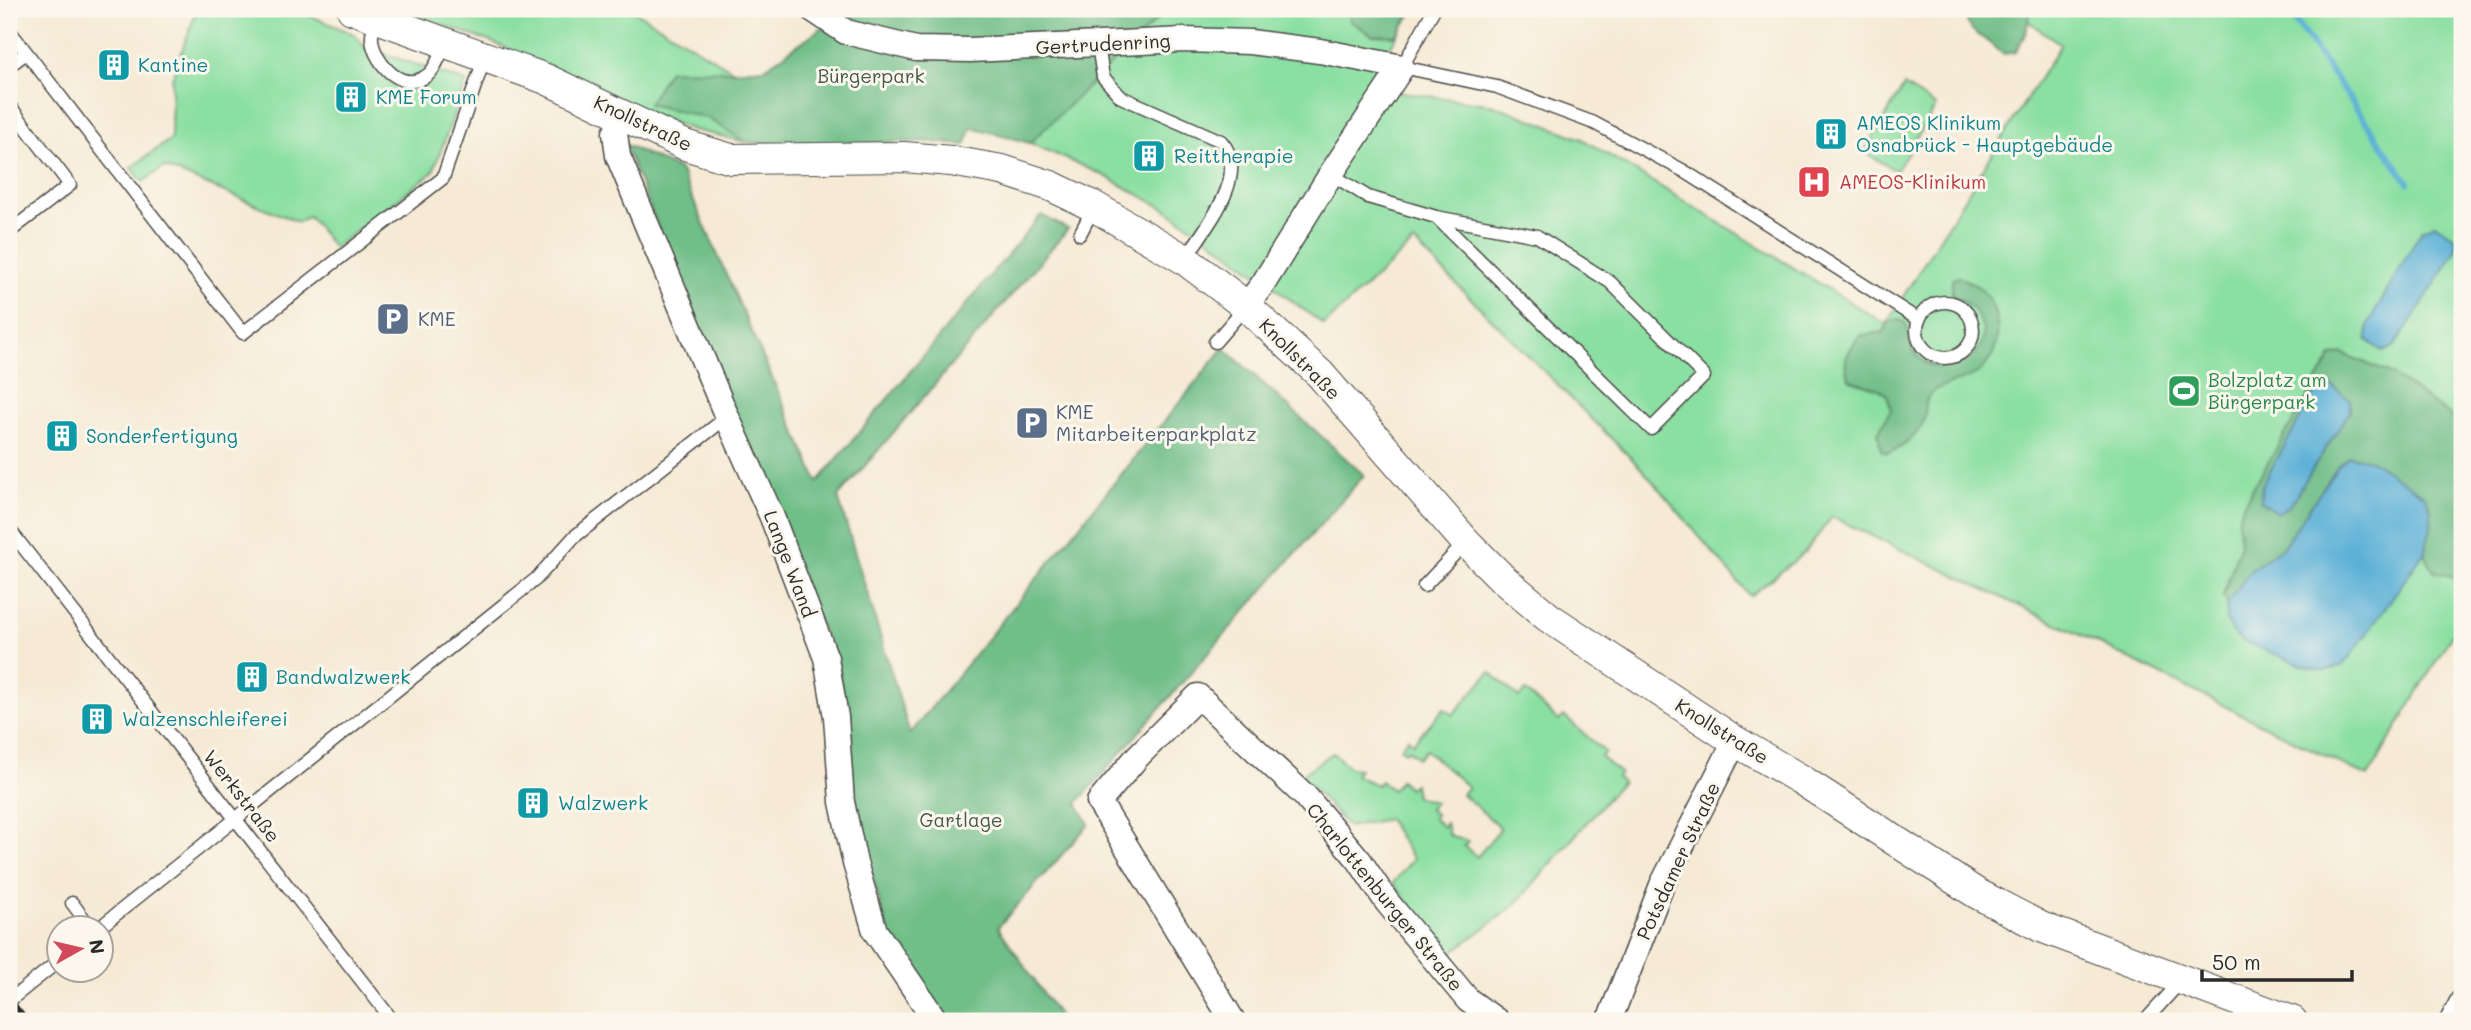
<svg xmlns="http://www.w3.org/2000/svg" width="2471" height="1030" font-family="Mali,sans-serif">
	<style>
		.green { fill: #8adfa2; stroke: #5a8566; stroke-width: 2 }
		.forest { fill: #6fbe88; stroke: #4d745a; stroke-width: 2; fill-rule: evenodd }
		.water { fill: #5bb0d7; stroke: #436e81; stroke-width: 2 }
		.lines { fill: none; stroke-linecap: round; stroke-linejoin: round }
		.stream { stroke: #5bb0d7; stroke-width: 6 }
		.service-casing { stroke: #494844; stroke-width: 15 }
		.minor-casing { stroke: #494844; stroke-width: 27 }
		.tertiary-casing { stroke: #494844; stroke-width: 32 }
		.service { stroke: #fff; stroke-width: 12 }
		.minor { stroke: #fff; stroke-width: 24 }
		.tertiary { stroke: #fff; stroke-width: 30 }
		.rail { stroke: #2b2b2b; stroke-width: 5 }
		.labels { text-anchor: middle; stroke-width: 6; stroke-linejoin: round; paint-order: stroke }
		.street-label { font-size: 19px; fill: #2b2b2b; stroke: #fbf7ec }
		.culture-label { font-size: 19px; fill: #0d838f; stroke: #fbf7ec; text-anchor: start }
		.park-label { font-size: 19px; fill: #435849; stroke: #fbf7ec }
		.health-label { font-size: 19px; fill: #be3a42; stroke: #fbf7ec; text-anchor: start }
		.service-label { font-size: 19px; fill: #4e5e75; stroke: #fbf7ec; text-anchor: start }
		.leisure-label { font-size: 19px; fill: #27864d; stroke: #fbf7ec; text-anchor: start }
	</style>
	<rect width="100%" height="100%" fill="#fbf7ec"/>
	<filter id="ink" filterUnits="userSpaceOnUse"><feTurbulence type="fractalNoise" baseFrequency=".0143" numOctaves="2"/><feDisplacementMap in="SourceGraphic" scale="14" xChannelSelector="R" yChannelSelector="G"/><feConvolveMatrix kernelMatrix="1 2 1 2 8 2 1 2 1" color-interpolation-filters="sRGB"/></filter>
	<filter id="wash" filterUnits="userSpaceOnUse"><feTurbulence type="fractalNoise" baseFrequency=".00686" numOctaves="4" result="noise"/><feDisplacementMap in="SourceGraphic" scale="28" xChannelSelector="R" yChannelSelector="G"/><feGaussianBlur stdDeviation="1.57" result="paint"/><feColorMatrix in="noise" values="0 0 0 0 0 0 0 0 0 0 0 0 0 0 0 0 0 1.4 0 .05"/><feComposite in="paint" operator="in"/></filter>
	<g filter="url(#wash)">
		<rect width="100%" height="100%" fill="#f6ead5"/>
		<g class="green">
			<path d="M197,9H294L354,34L365,47L466,82L433,172L334,248L309,216L298,222L164,167L143,182L131,168L171,139L172,79Z"/>
			<path d="M396,9H631L734,71L766,68L848,9H1414L1365,87L1494,105L1582,139L1886,324L2061,44L2010,9H2462V617L2368,777L2087,638L1832,517L1804,553L1750,596L1642,469L1414,242L1324,325L1214,242L1164,208L1103,175L1030,143L972,127L965,145L923,141L799,146L745,142L690,129L626,104L553,68L494,43Z"/>
			<path d="M1904,86L1936,106L1896,171L1864,152Z"/>
			<path d="M1490,672L1519,698L1525,691L1559,721L1564,716L1605,752L1601,757L1620,773L1617,777L1622,782L1514,906L1451,953L1434,937L1393,883L1413,859L1388,819L1348,827L1301,775L1333,753L1350,768L1359,769L1355,775L1377,785L1381,781L1392,790L1400,780L1409,788L1414,784L1416,797L1435,802L1429,809L1436,815L1433,818L1443,827L1446,823L1449,835L1468,841L1464,846L1477,857L1501,828L1462,794L1468,787L1426,750L1418,758L1408,749L1405,752L1400,748L1408,738L1413,743L1444,708L1453,715Z"/>
		</g>
		<g class="forest">
			<path d="M848,9H1168L1030,143L972,127L965,145L923,141L799,146L745,142L707,118L648,104L669,70L734,71L765,68Z"/>
			<path d="M1349,9H1414L1396,36L1372,35L1350,21Z"/>
			<path d="M1961,9H2031L2025,35L2015,52L2004,54L1971,29Z"/>
			<path d="M624,144L680,170L818,482L1041,215L1068,229L838,497L910,734L1224,348L1364,475L1077,803L1089,824L998,927L1062,1021H949L888,935L854,805L839,671Z"/>
			<path d="M1959,277C1965,280 1973,283 1978,287C2003,307 2005,354 1977,373C1963,383 1940,382 1929,396C1923,404 1927,414 1923,422C1918,436 1900,450 1887,453L1881,450L1878,433L1891,409L1887,395L1879,389L1850,380C1840,361 1848,353 1859,336L1884,332L1889,321C1911,317 1906,327 1910,342C1914,356 1926,368 1941,367C1994,364 1996,314 1952,295V279Z"/>
			<path d="M2342,353L2391,374L2462,424V576L2458,578L2435,572L2424,553L2431,527L2349,457L2338,466L2283,547L2251,570L2227,603L2223,596L2240,545L2238,519L2244,503L2332,356ZM2350,400V411L2289,506Z"/>
		</g>
		<g class="water">
			<path d="M2435,224L2456,239V251L2395,346L2383,352L2367,340L2368,324L2422,230Z"/>
			<path d="M2329,384L2350,400V411L2289,506L2277,513L2260,501L2262,485L2316,391Z"/>
			<path d="M2349,456L2371,460L2425,496L2431,511V527L2424,553L2353,653L2342,666L2324,671L2304,666L2242,641L2232,632L2226,621L2227,603L2251,570L2283,547L2338,466Z"/>
		</g>
		<g class="lines">
			<path class="stream" d="M2287,9L2408,182"/>
		</g>
	</g>
	<g filter="url(#ink)">
		<g class="lines">
			<defs>
				<g id="service">
					<path d="M1434,9L1402,67L1497,87L1594,123L1684,171L1919,320"/>
					<path d="M376,18C375,25 371,33 372,40C375,65 405,96 430,73C437,65 441,53 445,44"/>
					<path d="M9,30L243,333L443,178L485,57"/>
					<path d="M1098,45L1103,77L1121,97L1221,141C1252,175 1204,229 1185,259"/>
					<path d="M9,66L26,53"/>
					<path d="M9,105L70,185L9,232"/>
					<path d="M1331,174L1368,197L1436,217L1537,236L1610,282L1704,376L1651,429L1436,217"/>
					<path d="M1080,234L1094,207"/>
					<circle cx="1945" cy="330" r="28"/>
					<path d="M1215,342L1246,306"/>
					<path d="M9,529L393,1021"/>
					<path d="M1424,586L1466,542"/>
					<path d="M72,903L91,928"/>
					<path d="M99,928L536,579L574,537L727,417"/>
					<path d="M10,1021V1000L60,960"/>
					<path d="M2145,1021L2182,980"/>
				</g>
				<g id="minor">
					<path d="M812,9L846,32L916,49L970,50L1184,40L1250,42L1320,51L1402,67L1331,174L1263,284L1246,306"/>
					<path d="M623,114L615,133L618,156L727,417L772,517L826,658L836,717L842,802L855,863L875,931L936,1021"/>
					<path d="M1233,1021L1099,802L1138,756L1198,696L1305,796L1359,860L1387,902L1468,1000L1497,1021"/>
					<path d="M1609,1021L1662,885L1735,741"/>
					<path d="M2452,1021L2462,1002"/>
				</g>
				<path id="tertiary" d="M352,9L546,79L685,145L731,159L904,157L951,161L1002,170L1051,186L1095,207L1184,259L1246,306L1320,374L1466,542L1503,579L1548,617L1735,741L1800,779L1976,893L2041,927L2292,1021"/>
			</defs>
			<use href="#service" class="service-casing"/>
			<use href="#minor" class="minor-casing"/>
			<use href="#tertiary" class="tertiary-casing"/>
			<use href="#service" class="service"/>
			<use href="#minor" class="minor"/>
			<use href="#tertiary" class="tertiary"/>
			<path class="rail" d="M9,998L27,1021"/>
		</g>
	</g>
	<defs>
		<symbol id="building-square" viewBox="-11 -11 22 22"><rect x="-9" y="-9" width="18" height="18" rx="4" fill="#0f9aa8" stroke="#fbf7ec"/><path d="M-4-6H4V6H1V3H-1V6H-4ZM-2.5-4.3h1.7v1.8h-1.7ZM.8-4.3h1.7v1.8H.8ZM-2.5-1h1.7V.8h-1.7ZM.8-1h1.7V.8H.8Z" fill="#fff"/></symbol>
		<symbol id="hospital-square" viewBox="-11 -11 22 22"><rect x="-9" y="-9" width="18" height="18" rx="4" fill="#e0444e" stroke="#fbf7ec"/><path d="M-5-5h3v3.5h4V-5h3V5h-3V1.5h-4V5h-3Z" fill="#fff"/></symbol>
		<symbol id="parking-square" viewBox="-11 -11 22 22"><rect x="-9" y="-9" width="18" height="18" rx="4" fill="#5c6f8a" stroke="#fbf7ec"/><path d="M-3.5-5.5H1a3.5 3.5 0 0 1 0 7H-1V5.5H-3.5ZM-1-3.4V-.6H.8a1.4 1.4 0 0 0 0-2.8Z" fill="#fff"/></symbol>
		<symbol id="stadium-square" viewBox="-11 -11 22 22"><rect x="-9" y="-9" width="18" height="18" rx="4" fill="#2e9e5b" stroke="#fbf7ec"/><path d="M0-5a6.5 5 0 1 0 0 10a6.5 5 0 1 0 0-10ZM-3.5-1.8h7v3.6h-7Z" fill="#fff"/></symbol>
	</defs>
	<g fill-rule="evenodd">
		<use href="#building-square" x="95" y="46" width="38" height="38"/>
		<use href="#building-square" x="332" y="78" width="38" height="38"/>
		<use href="#building-square" x="1812" y="115" width="38" height="38"/>
		<use href="#building-square" x="1130" y="137" width="38" height="38"/>
		<use href="#hospital-square" x="1795" y="163" width="38" height="38"/>
		<use href="#parking-square" x="374" y="300" width="38" height="38"/>
		<use href="#stadium-square" x="2165" y="372" width="38" height="38"/>
		<use href="#parking-square" x="1013" y="404" width="38" height="38"/>
		<use href="#building-square" x="43" y="417" width="38" height="38"/>
		<use href="#building-square" x="233" y="658" width="38" height="38"/>
		<use href="#building-square" x="78" y="700" width="38" height="38"/>
		<use href="#building-square" x="514" y="784" width="38" height="38"/>
	</g>
	<g class="labels">
		<g class="street-label">
			<text transform="translate(1103 44) rotate(-3)" y="7">Gertrudenring</text>
			<text transform="translate(643 123) rotate(25)" y="7">Knollstraße</text>
			<text transform="translate(1300 359) rotate(45)" y="7">Knollstraße</text>
			<text transform="translate(790 564) rotate(69)" y="7">Lange Wand</text>
			<text transform="translate(1722 731) rotate(32)" y="7">Knollstraße</text>
			<text transform="translate(242 796) rotate(52)" y="7">Werkstraße</text>
			<text transform="translate(1678 861) rotate(-65)" y="7">Potsdamer Straße</text>
			<text transform="translate(1385 897) rotate(51)" y="7">Charlottenburger Straße</text>
		</g>
		<g class="culture-label">
			<text x="138" y="72">Kantine</text>
			<text x="376" y="104">KME Forum</text>
			<text x="1856" y="130">AMEOS Klinikum<tspan x="1856" dy="22">Osnabrück - Hauptgebäude</tspan></text>
			<text x="1174" y="163">Reittherapie</text>
			<text x="86" y="443">Sonderfertigung</text>
			<text x="276" y="684">Bandwalzwerk</text>
			<text x="122" y="726">Walzenschleiferei</text>
			<text x="558" y="810">Walzwerk</text>
		</g>
		<g class="park-label">
			<text x="871" y="83">Bürgerpark</text>
			<text x="961" y="827">Gartlage</text>
		</g>
		<g class="health-label">
			<text x="1839" y="189">AMEOS-Klinikum</text>
		</g>
		<g class="service-label">
			<text x="418" y="326">KME</text>
			<text x="1056" y="419">KME<tspan x="1056" dy="22">Mitarbeiterparkplatz</tspan></text>
		</g>
		<g class="leisure-label">
			<text x="2208" y="387">Bolzplatz am<tspan x="2208" dy="22">Bürgerpark</tspan></text>
		</g>
	</g>
	<rect width="2471" height="1030" fill="none" stroke="#fbf7ec" stroke-width="35"/>
	<g transform="translate(80 949) rotate(82)"><circle r="33" fill="#fbf7ec" stroke="#a8a59f" stroke-width="2"/>
	<path d="M0-5L12 26L0 18L-12 26Z" fill="#d1495b"/>
	<text y="-10" font-size="19" font-weight="bold" text-anchor="middle" fill="#2b2b2b">N</text>
	</g>
	<path d="M2202 970v10h150v-10" fill="none" stroke="#2b2b2b" stroke-width="3.5"/>
	<text x="2212" y="970" font-size="21" fill="#2b2b2b" stroke="#fbf7ec" stroke-width="5" paint-order="stroke">50 m</text>
</svg>
